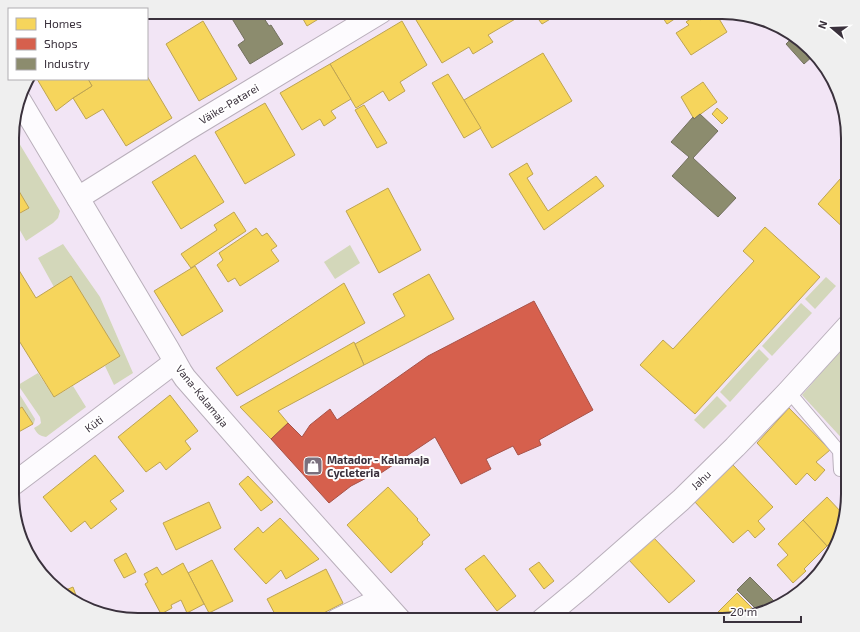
<svg xmlns="http://www.w3.org/2000/svg" width="860" height="632" font-family="'Exo 2',sans-serif">
	<style>
		.green { fill: #d3d7ba }
		.homes { fill: #f6d55c; stroke: #bea452 }
		.shops { fill: #d6604d; stroke: #a75248 }
		.industry { fill: #8c8c6e; stroke: #73715f }
		.lines { fill: none; stroke-linecap: round; stroke-linejoin: round }
		.lane-casing { stroke: #b9afbb; stroke-width: 14 }
		.street-casing { stroke: #b9afbb; stroke-width: 24 }
		.lane { stroke: #fdfbfe; stroke-width: 12 }
		.street { stroke: #fdfbfe; stroke-width: 22 }
		.labels { text-anchor: middle; stroke-width: 4; stroke-linejoin: round; paint-order: stroke }
		.street-label { font-size: 11px; fill: #3a313c; stroke: #fff }
		.poi-label { font-size: 11px; font-weight: bold; fill: #3a313c; stroke: #fff; text-anchor: start }
		.rim { fill: none; stroke: #3a313c; stroke-width: 2 }
	</style>
	<rect width="100%" height="100%" fill="#f2e5f5"/>
	<g class="green">
		<path d="M13,133L60,211L58,218L53,223L26,241L13,218L29,208L13,181Z"/>
		<path d="M63,244L100,297L133,373L114,385L105,366L120,356L71,276L54,287L38,258Z"/>
		<path d="M350,245L360,263L335,279L324,262Z"/>
		<path d="M826,277L836,286L815,309L805,299Z"/>
		<path d="M801,303L812,313L772,356L762,346Z"/>
		<path d="M848,342V445L802,395Z"/>
		<path d="M759,349L769,359L730,402L720,392Z"/>
		<path d="M38,373L54,397L73,386L86,407L46,437C40,436 37,434 34,428L39,425L41,423L40,417L18,385Z"/>
		<path d="M15,387L35,419L34,423L33,424L22,407L12,413L13,388Z"/>
		<path d="M717,396L727,406L704,429L694,420Z"/>
	</g>
	<g class="homes">
		<path d="M299,12H330L307,26Z"/>
		<path d="M418,12H513L517,18L488,35L493,42L473,54L469,47L442,63L413,15Z"/>
		<path d="M533,12H562L542,24Z"/>
		<path d="M659,12H681L682,14L667,24Z"/>
		<path d="M712,12H715L727,32L691,55L676,33L689,25L686,22L696,15L700,20Z"/>
		<path d="M203,21L237,79L199,101L166,44Z"/>
		<path d="M402,21L427,65L400,82L405,91L389,101L383,91L356,108L330,64Z"/>
		<path d="M543,53L572,101L492,148L464,100Z"/>
		<path d="M330,64L351,99L331,111L336,118L324,126L320,119L302,130L280,93Z"/>
		<path d="M448,74L481,128L464,138L432,83Z"/>
		<path d="M147,76L172,118L126,146L103,109L86,119L73,98L92,86L88,79H147Z"/>
		<path d="M37,79H88L92,86L73,98L56,111Z"/>
		<path d="M703,82L717,102L694,119L681,97Z"/>
		<path d="M265,103L295,155L245,184L215,132Z"/>
		<path d="M364,105L387,143L377,148L355,110Z"/>
		<path d="M717,108L728,118L722,124L712,114Z"/>
		<path d="M195,155L224,202L181,229L152,182Z"/>
		<path d="M527,163L533,174L527,178L548,211L596,176L604,186L544,230L509,174Z"/>
		<path d="M848,170V232L818,204Z"/>
		<path d="M13,181L29,208L13,217Z"/>
		<path d="M388,188L421,250L379,273L346,211Z"/>
		<path d="M234,212L246,231L191,268L181,254L217,230L214,225Z"/>
		<path d="M765,227L820,277L695,414L640,365L663,340L673,349L754,261L743,251Z"/>
		<path d="M256,228L262,236L267,233L277,246L271,250L279,261L240,286L235,278L228,282L217,265L223,260L219,253Z"/>
		<path d="M14,262L36,298L71,276L120,356L54,397L13,331V263Z"/>
		<path d="M195,266L223,311L182,336L154,291Z"/>
		<path d="M429,274L454,319L364,365L355,344L405,316L393,294Z"/>
		<path d="M344,283L365,323L237,396L216,368Z"/>
		<path d="M354,342L364,365L278,411L288,423L271,439L240,407Z"/>
		<path d="M170,395L198,431L185,441L191,449L166,470L160,462L146,472L118,437Z"/>
		<path d="M22,407L33,424L15,434L12,430V413Z"/>
		<path d="M789,408L830,450L816,462L825,470L815,481L807,473L796,485L757,443Z"/>
		<path d="M95,455L124,491L110,501L117,509L91,529L85,521L71,532L43,497Z"/>
		<path d="M733,465L773,507L758,521L765,529L755,538L748,530L733,543L694,501Z"/>
		<path d="M248,476L273,502L261,511L239,484Z"/>
		<path d="M388,487L418,519L417,520L430,535L422,542L423,544L391,573L347,525Z"/>
		<path d="M827,497L842,513L839,516L843,521L840,534L827,546L803,520Z"/>
		<path d="M209,502L221,528L176,550L163,523Z"/>
		<path d="M280,518L319,559L286,579L281,570L266,584L234,549L258,527L263,533Z"/>
		<path d="M803,520L827,546L804,569L806,571L793,583L777,565L788,555L778,544Z"/>
		<path d="M653,537L695,581L669,603L628,559Z"/>
		<path d="M126,553L136,572L124,578L114,560Z"/>
		<path d="M484,555L516,596L497,611L465,569Z"/>
		<path d="M212,560L233,601L209,613L188,573Z"/>
		<path d="M539,562L554,581L544,589L529,569Z"/>
		<path d="M183,563L204,604L187,613L181,600L171,605L172,608L161,614L145,584L148,582L144,574L157,567L162,575Z"/>
		<path d="M326,569L343,603L310,620H278L267,599Z"/>
		<path d="M73,587L77,598L72,600L61,592Z"/>
		<path d="M737,593L756,612L722,620H710Z"/>
	</g>
	<path class="shops" d="M534,301L593,410L539,440L541,445L518,455L513,446L486,459L491,469L461,484L435,437L378,475L376,473L351,486L329,503L271,439L288,423L302,437L310,425L330,409L337,420L428,356Z"/>
	<g class="industry">
		<path d="M239,12H260L269,26L271,25L283,44L250,64L238,45L245,40L231,17Z"/>
		<path d="M794,36L805,43L814,55L804,64L786,44Z"/>
		<path d="M700,114L718,131L693,158L736,198L718,217L672,176L689,157L671,142L693,117L694,119Z"/>
		<path d="M750,577L779,606L778,607L759,612L737,590Z"/>
	</g>
	<g class="lines">
		<defs>
			<path id="lane" d="M788,392L795,399L839,451L840,470"/>
			<g id="street">
				<path d="M20,101L168,349L181,372L185,378L269,474L400,620"/>
				<path d="M78,198L186,130L381,12"/>
				<path d="M12,485L175,362"/>
				<path d="M337,620L381,599"/>
				<path d="M542,620L583,586L681,500L735,447L788,392L848,326"/>
			</g>
		</defs>
		<use href="#lane" class="lane-casing"/>
		<use href="#street" class="street-casing"/>
		<use href="#lane" class="lane"/>
		<use href="#street" class="street"/>
	</g>
	<defs>
		<symbol id="shop-square" viewBox="-11 -11 22 22"><rect x="-9" y="-9" width="18" height="18" rx="4" fill="#7a707d" stroke="#fff"/><path d="M-5-2.5h2.3a2.7 3.5 0 0 1 5.4 0H5L5.5 6h-11ZM-1.5-2.5h3a1.5 2.3 0 0 0-3 0Z" fill="#fff"/></symbol>
	</defs>
	<g fill-rule="evenodd">
		<use href="#shop-square" x="302" y="455" width="22" height="22"/>
	</g>
	<g class="labels">
		<g class="street-label">
			<text transform="translate(229 104) rotate(-31)" y="4">Väike-Patarei</text>
			<text transform="translate(202 396) rotate(51)" y="4">Vana-Kalamaja</text>
			<text transform="translate(94 424) rotate(-37)" y="4">Küti</text>
			<text transform="translate(701 480) rotate(-44)" y="4">Jahu</text>
		</g>
		<g class="poi-label">
			<text x="327" y="464">Matador - Kalamaja<tspan x="327" dy="13">Cycleteria</tspan></text>
		</g>
	</g>
	<path d="M0 0H860V632H0ZM138 19H722A119 119 0 0 1 841 138V494A119 119 0 0 1 722 613H138A119 119 0 0 1 19 494V138A119 119 0 0 1 138 19Z" fill="#efefef" fill-rule="evenodd"/>
	<path class="rim" d="M138 19H722A119 119 0 0 1 841 138V494A119 119 0 0 1 722 613H138A119 119 0 0 1 19 494V138A119 119 0 0 1 138 19Z"/>
	<rect x="8" y="8" width="140" height="72" fill="#ffffff" stroke="#b0adb1"/>
	<rect x="16" y="18" width="20" height="12" fill="#f6d55c" stroke="#b0adb1"/>
	<text x="44" y="28" font-size="12" fill="#3a313c">Homes</text>
	<rect x="16" y="38" width="20" height="12" fill="#d6604d" stroke="#b0adb1"/>
	<text x="44" y="48" font-size="12" fill="#3a313c">Shops</text>
	<rect x="16" y="58" width="20" height="12" fill="#8c8c6e" stroke="#b0adb1"/>
	<text x="44" y="68" font-size="12" fill="#3a313c">Industry</text>
	<g transform="translate(832 28) rotate(289)" stroke="#ffffff" stroke-width="3" paint-order="stroke">
	<path d="M0-3L7 15L0 10L-7 15Z" fill="#3a313c"/>
	<text y="-6" font-size="11" font-weight="bold" text-anchor="middle" fill="#3a313c">N</text>
	</g>
	<path d="M724 616v6h77v-6" fill="none" stroke="#3a313c" stroke-width="2"/>
	<text x="730" y="616" font-size="12" fill="#3a313c" stroke="#ffffff" stroke-width="3" paint-order="stroke">20 m</text>
</svg>
